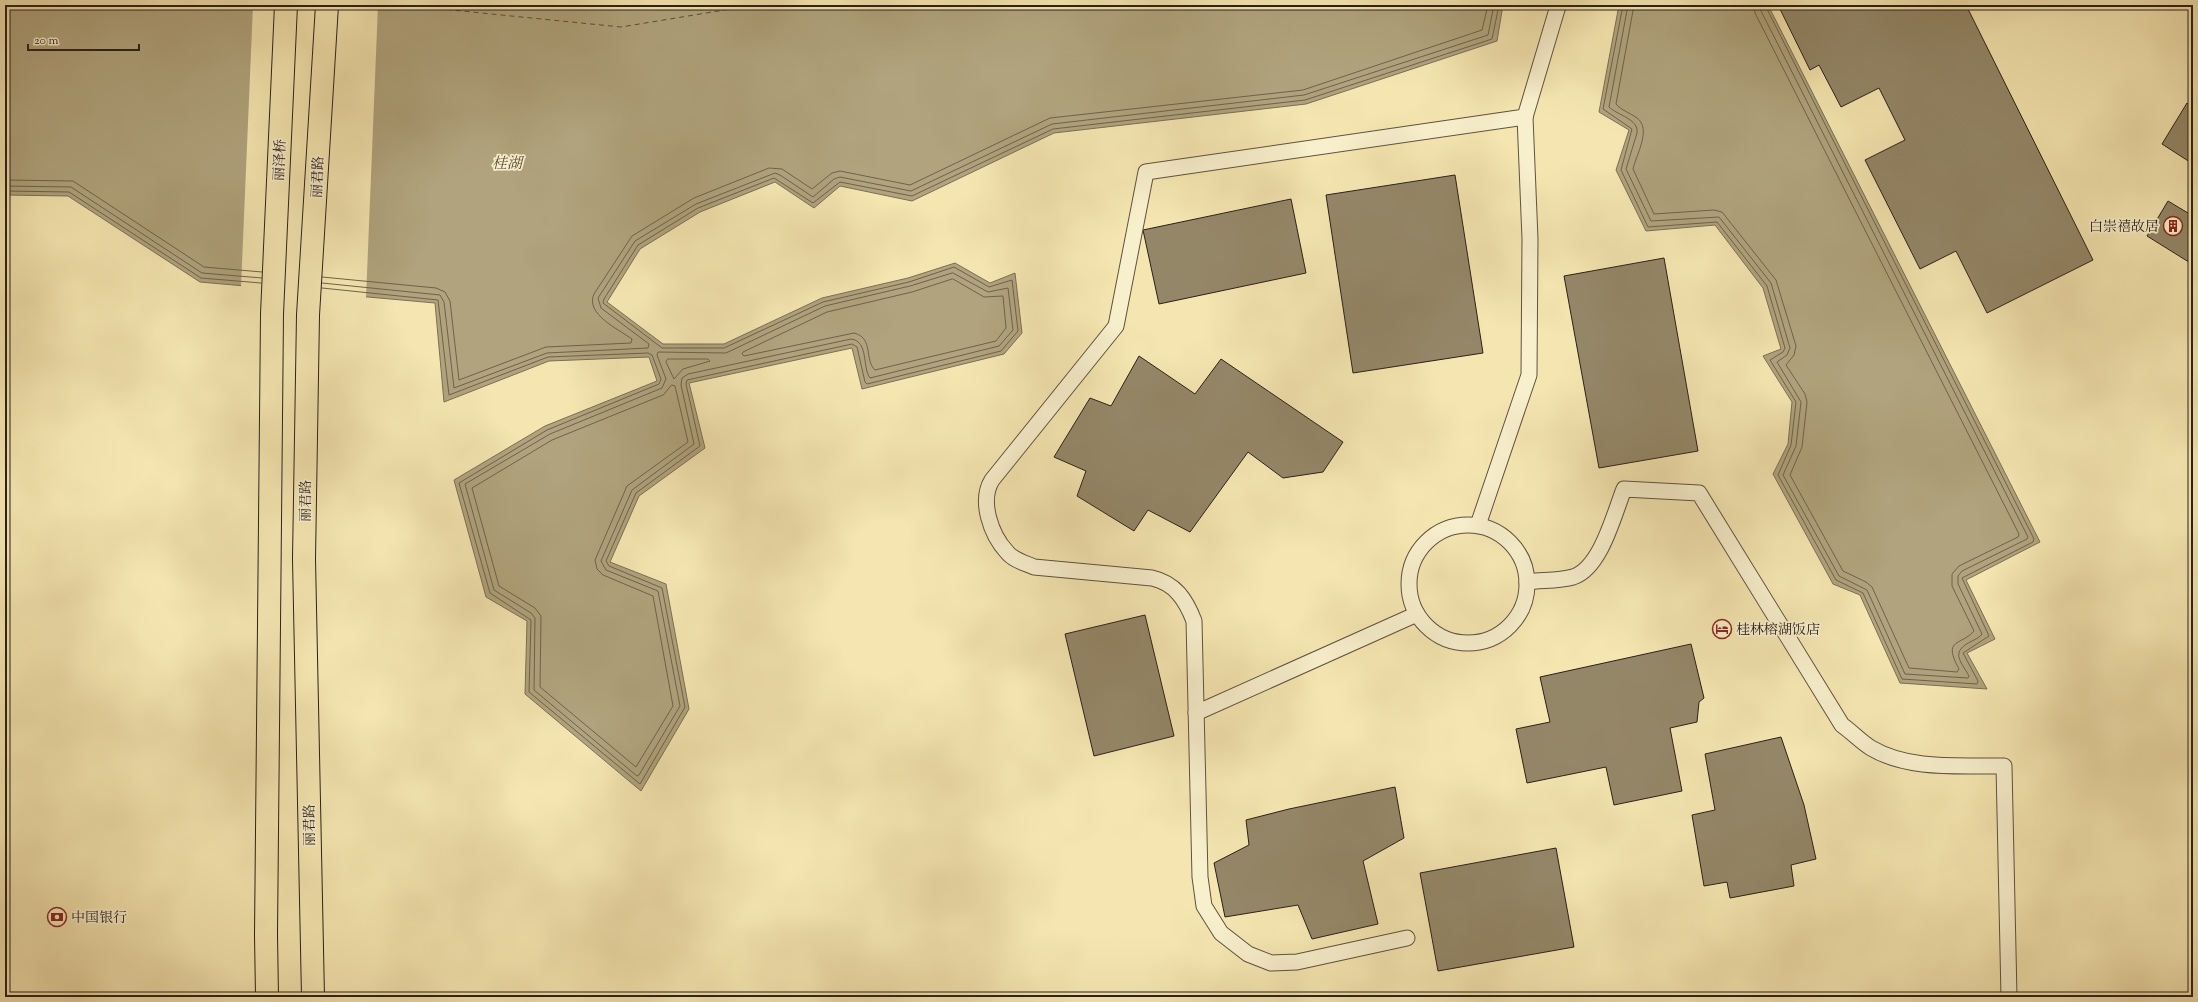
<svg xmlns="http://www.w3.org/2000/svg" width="2198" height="1002" font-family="'Sorts Mill Goudy','Noto Serif SC',serif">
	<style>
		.water { fill: #b0a37d; stroke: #7b6f55 }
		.pier { fill: #f5e6b1 }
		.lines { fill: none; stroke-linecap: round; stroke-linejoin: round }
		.shore { stroke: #6e624b; stroke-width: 1 }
		.ferry { stroke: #5a4e3c; stroke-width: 1; stroke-dasharray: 5 4; stroke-linecap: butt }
		.building { fill: #948768; stroke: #2b2019 }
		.lane-casing { stroke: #5e523f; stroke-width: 17 }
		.primary-casing { stroke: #2b2019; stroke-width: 24 }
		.lane { stroke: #f8efcc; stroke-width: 15 }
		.primary { stroke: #f5e6b1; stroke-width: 22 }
		.labels { text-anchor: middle; stroke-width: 3.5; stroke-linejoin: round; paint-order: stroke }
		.street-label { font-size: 14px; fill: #2b2019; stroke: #f8efcc }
		.poi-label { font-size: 14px; fill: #2b2019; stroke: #f8efcc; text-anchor: start }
		.water-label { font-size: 15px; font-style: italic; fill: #5a4e3c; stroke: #f8efcc }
	</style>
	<rect width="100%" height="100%" fill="#f5e6b1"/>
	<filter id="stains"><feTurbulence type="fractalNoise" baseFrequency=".005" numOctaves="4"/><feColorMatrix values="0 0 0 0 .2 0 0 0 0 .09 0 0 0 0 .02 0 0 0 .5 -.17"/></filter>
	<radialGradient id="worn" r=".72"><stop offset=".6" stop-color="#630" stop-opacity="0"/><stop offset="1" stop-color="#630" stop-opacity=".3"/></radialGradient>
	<g class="water">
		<path d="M5,5H1503L1497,41L1306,104L1054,133L912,201L840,186L814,208L775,182L700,212L640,249L607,302L663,344H724L822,298L908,278L955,263L990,283L1015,273L1022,333L1004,354L862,389L852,348L689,383L705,448L639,496L610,562L666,584L689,709L641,791L525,694L527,621L486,597L454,480L545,426L657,381L649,357L549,361L444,402L435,303L200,282L68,196L5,195Z"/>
		<path d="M1619,5H1768L2040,542L1966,580L1995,639L1967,653L1987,689L1900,683L1860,595L1833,584L1773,474L1788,444L1792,402L1763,356L1781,349L1763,288L1715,225L1646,231L1616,170L1629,130L1599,112Z"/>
	</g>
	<path class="pier" d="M253,5H378L366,298L241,287Z"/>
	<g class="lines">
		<g class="shore">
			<path d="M1623,5L1603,109L1632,129L1621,170L1648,227L1717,222L1767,286L1785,348L1783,352L1770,360L1796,402L1791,445L1778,475L1836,580L1863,593L1902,679L1977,684L1978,681L1963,653L1989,636L1962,578L2033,542L2034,539L1765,5"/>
			<path d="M1628,5L1609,107C1617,115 1639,119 1637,133L1626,169L1651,221L1719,217L1771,283L1790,348L1787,355L1777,362L1801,402L1796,446L1783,475L1839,576L1867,590L1905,674L1968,678L1969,676C1960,660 1950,652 1972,641C1976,639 1980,637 1982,634L1958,584V576L1962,571L2027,539L2028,537L1761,11L1760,5"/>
			<path d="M1634,5L1616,104C1621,110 1630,113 1637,118C1652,129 1636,155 1633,169L1654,214L1714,210L1722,212L1776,280L1796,346L1794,355L1786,365L1805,394L1807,402L1802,447L1790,475L1843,571L1866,582L1872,587L1909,668L1957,672L1959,669C1942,638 1961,646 1974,631L1952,586V574L1959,566L2018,537L2019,534L1755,13L1754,5"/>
			<path d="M5,180L73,181L204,267L262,272"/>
			<path d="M5,186L71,187L202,273L262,278"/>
			<path d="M5,191L69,192L201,278L261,283"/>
			<path d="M953,273L988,292L1008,288L1013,330L999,346L870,378C862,368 869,341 851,339L688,374L682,378L681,385L694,444L632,490L601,561L606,570L658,591L680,706L639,775L637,776L534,690L535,618L531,613L494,590L465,484L550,434L662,388L666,379L657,355L658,352L726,353L825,306L910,286Z"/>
			<path d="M322,277L436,288L445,292L450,301L459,380L546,347L631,343L632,339C618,329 585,314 594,294L632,236L694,198L769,168L782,169L812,189L832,173L840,171L910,185L1050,118L1303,90L1482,30L1488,5"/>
			<path d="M953,279L984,297L1003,296L1006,328L996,341L875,370C864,360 874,338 854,333L744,356L742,354L743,352L827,312L912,292Z"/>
			<path d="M322,283L440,295L444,302L454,388L547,353L648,348L649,344L601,308L598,298L635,241L696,204L775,173L780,175L813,197L834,179L840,177L911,191L1052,124L1304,95L1488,35L1494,5"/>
			<path d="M322,288L438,300L449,395L548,357L648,353L652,355L661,379L659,384L547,430L459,483L490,593L531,620L529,692L640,784L685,707L662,588L609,566L606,561L636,493L700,446L686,384L687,380L852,344L857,347L865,382L867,384L1001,351L1018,331L1012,280L989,287L954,267L909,282L823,302L724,348H662L603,303L604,299L638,245L698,208L774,178L813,203L840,182L912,196L1053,129L1305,100L1492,39L1499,5"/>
			<path d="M668,359H708L710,361L683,369L674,379L666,362Z"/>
			<path d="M672,385L675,386L688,442L627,486L595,560L597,569L603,575L653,596L673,706L636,767L540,687L541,616L535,608L499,586L472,488L552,440L663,395Z"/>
		</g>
		<path class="ferry" d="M402,5L621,27L755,5"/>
	</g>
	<g class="building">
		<path d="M1778,5H1966L2093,260L1987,313L1956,251L1920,269L1865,160L1905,140L1879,88L1841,107L1819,65L1810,70Z"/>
		<path d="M2187,103L2193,107V164L2162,144Z"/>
		<path d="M1455,175L1483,353L1353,373L1326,195Z"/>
		<path d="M1291,199L1306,273L1159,304L1143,230Z"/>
		<path d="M2168,201L2193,216L2192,264L2147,236Z"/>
		<path d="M1664,258L1698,451L1599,468L1564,276Z"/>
		<path d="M1139,356L1195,394L1221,359L1343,442L1323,472L1283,478L1248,452L1190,532L1148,510L1134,531L1077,496L1086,471L1054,457L1090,398L1111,406Z"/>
		<path d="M1145,615L1174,736L1094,756L1065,634Z"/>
		<path d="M1691,644L1704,698L1699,702L1697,722L1670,728L1682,791L1614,805L1606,767L1527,783L1516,729L1550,722L1540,677Z"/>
		<path d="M1781,737L1804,805L1816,859L1791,865L1794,886L1730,898L1727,882L1704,886L1692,815L1715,810L1705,754Z"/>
		<path d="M1395,787L1404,838L1363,861L1378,924L1312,939L1298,905L1225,917L1214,863L1249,845L1246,820L1289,809Z"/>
		<path d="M1556,848L1574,947L1438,971L1420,873Z"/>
	</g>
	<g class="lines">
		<defs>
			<g id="lane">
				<path d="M1478,525L1529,375L1530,239L1525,117"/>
				<circle cx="1468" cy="584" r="59"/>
				<path d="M1527,582C1541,580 1559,581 1573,577C1601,568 1614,514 1624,489L1699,493L1842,725C1852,732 1861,742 1871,748C1910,771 1961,765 2004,766L2009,997"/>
				<path d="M1196,713L1417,614"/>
				<path d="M1407,938L1297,962L1271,963L1248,954L1221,933L1204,906L1200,877L1194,621C1186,600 1175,583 1152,578L1034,567C1025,563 1013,560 1007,552C991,535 979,501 992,480L1116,326L1146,172L1525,117L1558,6"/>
			</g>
			<g id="primary">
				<path d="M267,997L266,935L272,314L286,5"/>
				<path d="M313,997L304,559L308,315L327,5"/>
			</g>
		</defs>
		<use href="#lane" class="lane-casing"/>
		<use href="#primary" class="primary-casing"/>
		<use href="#lane" class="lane"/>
		<use href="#primary" class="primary"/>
	</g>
	<defs>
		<symbol id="building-ring" viewBox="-11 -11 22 22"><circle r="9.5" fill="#f8efcc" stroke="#8f2418" stroke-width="1.5"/><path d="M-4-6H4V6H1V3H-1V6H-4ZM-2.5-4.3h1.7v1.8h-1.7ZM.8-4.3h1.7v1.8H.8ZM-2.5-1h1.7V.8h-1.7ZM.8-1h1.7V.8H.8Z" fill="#8f2418"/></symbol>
		<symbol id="hotel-ring" viewBox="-11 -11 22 22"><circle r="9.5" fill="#f8efcc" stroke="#8f2418" stroke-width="1.5"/><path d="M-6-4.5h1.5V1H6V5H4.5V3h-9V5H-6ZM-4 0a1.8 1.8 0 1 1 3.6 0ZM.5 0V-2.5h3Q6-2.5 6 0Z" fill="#8f2418"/></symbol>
		<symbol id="bank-ring" viewBox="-11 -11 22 22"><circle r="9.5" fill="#f8efcc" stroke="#8f2418" stroke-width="1.5"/><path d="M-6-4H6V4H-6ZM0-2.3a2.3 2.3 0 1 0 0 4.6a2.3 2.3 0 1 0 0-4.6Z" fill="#8f2418"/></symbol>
	</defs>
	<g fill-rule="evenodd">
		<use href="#building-ring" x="2162" y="215" width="22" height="22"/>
		<use href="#hotel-ring" x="1711" y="618" width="22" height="22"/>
		<use href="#bank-ring" x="46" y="906" width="22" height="22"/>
	</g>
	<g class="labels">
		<g class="street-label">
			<text transform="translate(279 160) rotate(-87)" y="5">丽泽桥</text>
			<text transform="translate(317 177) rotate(-87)" y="5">丽君路</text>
			<text transform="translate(305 501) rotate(-89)" y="5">丽君路</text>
			<text transform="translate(309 825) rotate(-91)" y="5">丽君路</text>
		</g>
		<g class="poi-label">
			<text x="2159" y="231" text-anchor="end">白崇禧故居</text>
			<text x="1736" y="634">桂林榕湖饭店</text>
			<text x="71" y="922">中国银行</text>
		</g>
		<g class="water-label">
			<text x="507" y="168">桂湖</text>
		</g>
	</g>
	<rect width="2198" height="1002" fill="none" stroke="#f5e6b1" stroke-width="20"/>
	<rect x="6" y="6" width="2186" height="990" fill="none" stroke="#2b2019" stroke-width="2"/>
	<rect x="10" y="10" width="2178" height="982" fill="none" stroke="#2b2019"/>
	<path d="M28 44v6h111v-6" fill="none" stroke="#2b2019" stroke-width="2"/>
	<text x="34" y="44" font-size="12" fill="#2b2019" stroke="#f8efcc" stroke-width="3" paint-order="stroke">20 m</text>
	<rect width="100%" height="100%" filter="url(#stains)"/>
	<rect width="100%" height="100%" fill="url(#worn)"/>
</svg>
